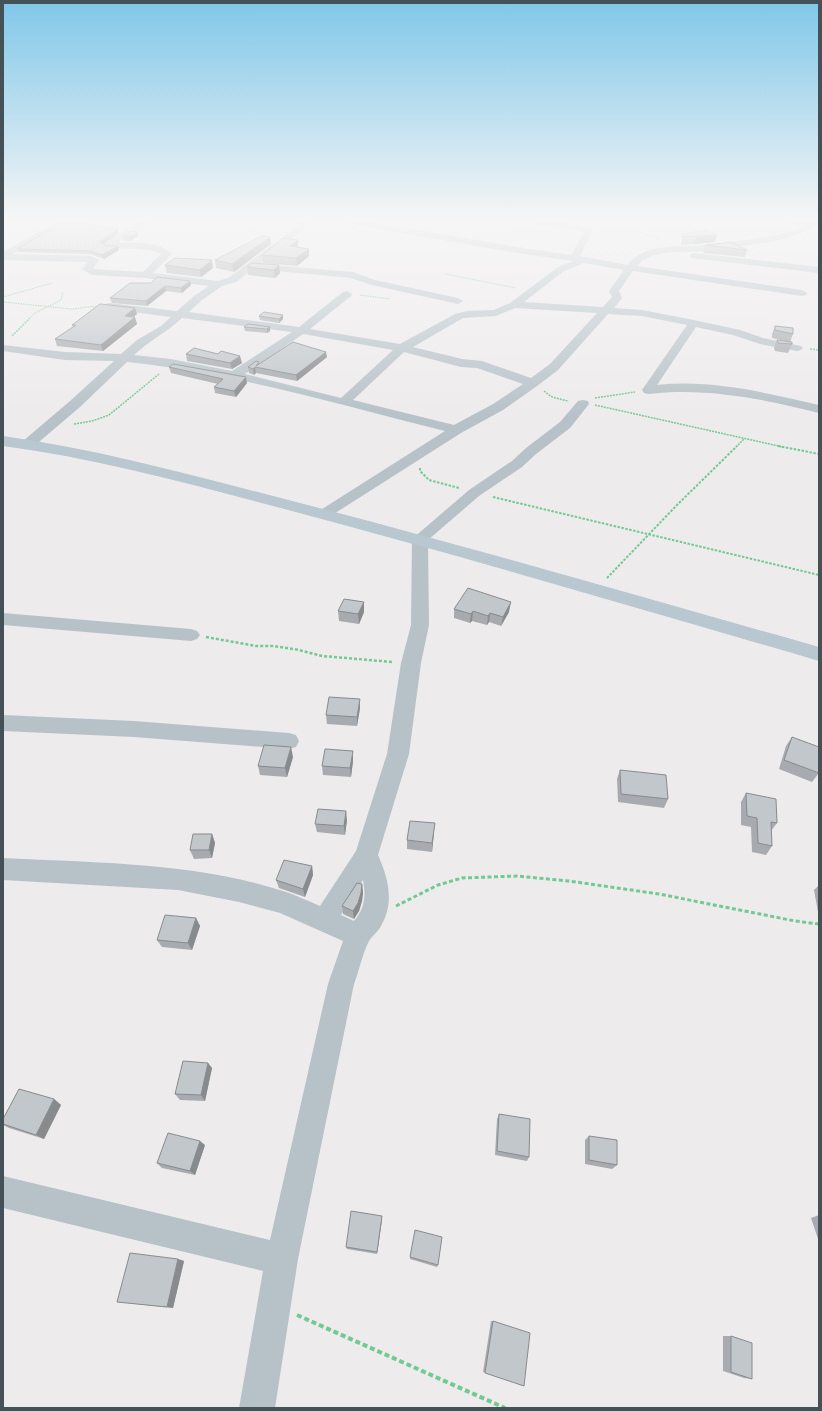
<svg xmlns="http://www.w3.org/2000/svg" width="822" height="1411" font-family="'Noto Sans',sans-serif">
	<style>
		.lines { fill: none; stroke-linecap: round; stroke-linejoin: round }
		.path-far5 { stroke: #71ca91; stroke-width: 1; stroke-dasharray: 1.5 1; stroke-linecap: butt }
		.path-far4 { stroke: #71ca91; stroke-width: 1.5; stroke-dasharray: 2 1; stroke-linecap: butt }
		.path-far3 { stroke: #71ca91; stroke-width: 2; stroke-dasharray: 2.5 1.5; stroke-linecap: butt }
		.path-far2 { stroke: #71ca91; stroke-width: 2.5; stroke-dasharray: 3 2; stroke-linecap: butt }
		.path-far1 { stroke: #71ca91; stroke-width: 3; stroke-dasharray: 4 2.5; stroke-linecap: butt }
		.path { stroke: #71ca91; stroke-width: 4; stroke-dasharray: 5 3; stroke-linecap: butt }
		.minor { fill: #b6c2c8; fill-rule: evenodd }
		.secondary { fill: #b8c7d0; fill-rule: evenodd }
		.wall { fill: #a7abaf }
		.shaded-wall { fill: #888b8e }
		.building { fill: #c2c7cb; stroke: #888b8e }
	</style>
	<rect width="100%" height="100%" fill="#eeebec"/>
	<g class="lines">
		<g class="path-far5">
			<path d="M640,232L660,239"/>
			<path d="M445,274L516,288"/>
			<path d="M360,295L390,299"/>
			<path d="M3,297L52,283"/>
			<path d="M3,302L72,309L97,306"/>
			<path d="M29,319L35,313L61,300L63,292"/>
		</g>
		<g class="path-far4">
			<path d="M12,336L30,318"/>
			<path d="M810,349L819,350"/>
			<path d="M544,391L552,397L568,401"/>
			<path d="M595,398L635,392"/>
			<path d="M595,405L783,447"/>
			<path d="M74,424L92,421L109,415L159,374"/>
			<path d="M736,447L744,439"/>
		</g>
		<g class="path-far3">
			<path d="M778,446L819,454"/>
			<path d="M420,468V471L429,480L459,488"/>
			<path d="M493,497L819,575"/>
			<path d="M607,578L677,505L737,446"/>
		</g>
		<path class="path-far2" d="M206,637L256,646H274L299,650L322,656L393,662"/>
		<path class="path-far1" d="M396,906L438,885L462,878L517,876L569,881L659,894L795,921L819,924"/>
		<path class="path" d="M297,1315L505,1408"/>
		<g class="minor">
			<path d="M62,219H72L13,254L91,256L99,260L93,268L94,269L143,272L161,254L154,251L140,249L107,248L102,245L143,219H153L119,242C134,243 161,241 172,254L153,273L218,281L228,278L307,219H316L259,264L353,272L375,280L458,298L463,301L458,304L372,285L351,278L253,269L236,282L222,286L202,300L189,312L299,327L343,292L347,291L352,294L351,296L310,329L400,344L455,314L467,311L494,310L510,303L558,267L573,261L517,253L338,222L334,219H351L517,247L571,255L584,232L526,222L522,219H539L592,228L593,230L580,256L628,265C644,242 680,248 704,245C730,242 778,238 801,227L779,221L778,219H791L808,223L819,219V224C806,231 793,237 779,240C755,245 729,248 704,251C682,253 653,248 637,266L802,290L807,293L806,295L802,296L633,271L619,291L622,298L614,308L642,310L694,320L740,330L763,338L801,346L803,348L801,350L797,351L760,344L733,335L696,327L657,385C712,379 766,393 819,405V413C762,399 707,387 648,394L644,393L642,390L687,325L642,316L608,314L558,370L537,386L503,410L461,433L329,517L324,519L319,517L316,514L319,511L445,431C340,405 235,373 127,362L80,407L33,447L28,448L23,447L21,444L23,441L70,401L114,361L65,360L3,351V345L65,352L121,354L137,340L161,326L171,317L109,309L104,306L105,304L109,303L177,311L194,296L209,286L145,278L92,275L82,269L88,262L3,260V252ZM584,263L624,270L609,291L612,297L603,307L524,302L564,271ZM515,308L597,313L550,364L531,378L482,361L462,359L413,347L463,318L496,316ZM182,318L292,332L232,371L171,359L134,355C149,341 167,332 182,318ZM303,334L393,350L341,398L245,374ZM404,352L461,367L477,368L523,384L493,404L454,425L353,400Z"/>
			<path d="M694,253L819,267V273L691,258L689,256L691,254Z"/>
			<path d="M583,400L588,401L589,404L570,428L536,454L522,467L479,496L428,540L429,625L421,663L409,754L378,855C388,878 395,902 381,926C378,932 371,936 368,943C362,956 359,971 354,984L298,1259L275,1408H239L263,1271L3,1208V1176L270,1240L328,984L343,941L280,913L239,902L178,890L3,880V858C97,863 193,862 283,891C296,895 308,901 320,906L356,851L387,754L401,663L411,625L412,539L469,490L512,461L526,448L560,422L578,401ZM363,880C366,896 365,908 354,921L341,915Z"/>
			<path d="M3,613L191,629L197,631L200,635L197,639L191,641L3,625Z"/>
			<path d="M3,715L134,721L289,733L296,735L299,741L296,747L289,749L134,737L3,731Z"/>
		</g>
		<path class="secondary" d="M3,436C104,450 202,478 300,503C474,548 646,598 819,647V661C644,610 469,558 292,511C197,486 101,459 3,446Z"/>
	</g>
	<g class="wall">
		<path d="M118,229L119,233L103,244L106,246H118L119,250L104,259L91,254L19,252L17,249Z"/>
		<path d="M706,230L715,242L681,245L683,234Z"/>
		<path d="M138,232V236L130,241H124L123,237Z"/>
		<path d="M270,237L271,244L234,272L216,268L215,260Z"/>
		<path d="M705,245L747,250L745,257L703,253Z"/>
		<path d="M262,255L309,256L297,266L263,263Z"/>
		<path d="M165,265L213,268L201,277L167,273Z"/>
		<path d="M279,265L280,273L275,278L248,275L247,267Z"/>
		<path d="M190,281L191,285L182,293L166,291L147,306L112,303L110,298Z"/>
		<path d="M135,308L137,314L133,317L137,324L103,351L57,346L55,339L73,327L72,325Z"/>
		<path d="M283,315V319L279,323L260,320L259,316Z"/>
		<path d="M775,326L793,334L790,342L792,344L788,353L775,351L774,348L777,340L789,342L772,338V334Z"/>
		<path d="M244,327H270V331L267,333L245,331Z"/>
		<path d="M186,354H218L242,363L232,369L187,361Z"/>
		<path d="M327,357L297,381L256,373L254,375L249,373L248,367L259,362V364Z"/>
		<path d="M169,367L247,383L236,397L215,393L214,387L218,384L171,373Z"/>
		<path d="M364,602V612L359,624L339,621L338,611Z"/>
		<path d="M454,609L509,612L501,626L489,622L487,625L472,621L470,623L454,618Z"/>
		<path d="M360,708L357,726L327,724L326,715Z"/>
		<path d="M792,737L819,773L812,782L779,769L786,746Z"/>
		<path d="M293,757L287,777L260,775L258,766Z"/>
		<path d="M353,761L351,777L323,775L322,766Z"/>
		<path d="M620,770L668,799L664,808L618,802L617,779Z"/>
		<path d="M746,793L777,823L771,831L772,846L766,855L752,852L751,827L741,825V802Z"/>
		<path d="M347,820L345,835L317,832L315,824Z"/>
		<path d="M434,832L432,852L407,849V840Z"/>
		<path d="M212,834L215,843L212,858L194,859L190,850Z"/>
		<path d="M312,866L313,875L305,897L279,888L276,880Z"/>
		<path d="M362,884L363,893L362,901L359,911L354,919L343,914L342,906Z"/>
		<path d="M819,885V912H818L814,890Z"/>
		<path d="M196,918L200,926L192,950L162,947L157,940Z"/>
		<path d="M208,1063L212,1068L205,1101L180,1100L175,1094Z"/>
		<path d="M54,1099L61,1105L44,1139L9,1128L3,1125V1119Z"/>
		<path d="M499,1114L529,1157L527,1161L495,1155L497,1119Z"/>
		<path d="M589,1136L617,1165L612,1169L585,1164V1140Z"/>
		<path d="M205,1145L195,1175L162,1168L157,1163Z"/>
		<path d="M819,1215V1239H818L811,1218Z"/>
		<path d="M382,1219L377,1254L347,1249L346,1247Z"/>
		<path d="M410,1257L438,1265L437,1267L410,1259Z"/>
		<path d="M178,1259L184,1261L173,1308L117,1302Z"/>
		<path d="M491,1321H493L524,1386L483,1372Z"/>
		<path d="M723,1336H731L752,1379L744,1378L723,1371Z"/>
	</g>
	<g class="shaded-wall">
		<path d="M118,229L119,233L101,246L100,242Z"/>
		<path d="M138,232V236L130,241L129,237Z"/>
		<path d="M717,235L715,242L694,244L696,237Z"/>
		<path d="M270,237L271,244L234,272L232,264Z"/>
		<path d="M298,240V248L290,246Z"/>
		<path d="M118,246L119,250L104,259L102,255Z"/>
		<path d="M309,249V256L297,266L296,258Z"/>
		<path d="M212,260L213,268L201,277L200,270Z"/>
		<path d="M279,265L280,273L275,278L274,270Z"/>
		<path d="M190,281L191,285L182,293L181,288Z"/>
		<path d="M165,286L166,291L147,306L146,301Z"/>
		<path d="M135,308L137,314L127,322L125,316Z"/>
		<path d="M283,315V319L279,323V319Z"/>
		<path d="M135,317L137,324L103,351L101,345Z"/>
		<path d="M270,327V331L267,333V329Z"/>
		<path d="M326,352L327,357L297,381L296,375Z"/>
		<path d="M240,356L242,363L232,369L230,363Z"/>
		<path d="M255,367L256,373L254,375L253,369Z"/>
		<path d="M246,377L247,383L236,397L234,391Z"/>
		<path d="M364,602V612L359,624L358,614Z"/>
		<path d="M511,602L509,612L501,626L503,617Z"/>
		<path d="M473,611L472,621L470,623L471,614Z"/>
		<path d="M490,613L489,622L487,625L488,616Z"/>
		<path d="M360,699V708L357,726V717Z"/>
		<path d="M291,747L293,757L287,777L285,768Z"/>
		<path d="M353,751V761L351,777L350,768Z"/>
		<path d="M346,811L347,820L345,835L344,826Z"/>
		<path d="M435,823L434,832L432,852V843Z"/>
		<path d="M212,834L215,843L212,858L209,850Z"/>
		<path d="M312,866L313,875L305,897L303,889Z"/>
		<path d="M362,884L363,893L362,901L359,911L354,919L353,911Z"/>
		<path d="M196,918L200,926L192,950L188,943Z"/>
		<path d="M208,1063L212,1068L205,1101L201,1095Z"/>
		<path d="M54,1099L61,1105L44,1139L36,1135Z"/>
		<path d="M200,1141L205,1145L195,1175L190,1171Z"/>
		<path d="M382,1216V1219L377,1254V1252Z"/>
		<path d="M178,1259L184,1261L173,1308L167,1307Z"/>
	</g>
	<g class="building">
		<path d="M66,220L118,229L100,242L106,246H118L102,255L90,251L17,249Z"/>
		<path d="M706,230L717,235L682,237L683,234Z"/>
		<path d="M131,231L138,232L129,237H123Z"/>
		<path d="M262,236L270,237L232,264L215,260Z"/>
		<path d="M284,238L298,240L290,246L309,249L296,258L262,255Z"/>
		<path d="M731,242L747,250L705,245L716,244Z"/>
		<path d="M175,258L212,260L200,270L165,265Z"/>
		<path d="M252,263L279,265L274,270L247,267Z"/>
		<path d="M157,277L190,281L181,288L165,286L146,301L110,298L130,283H151Z"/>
		<path d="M100,304L135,308L125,316L135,317L101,345L55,339L76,325H72Z"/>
		<path d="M264,312L283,315L279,319L259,316Z"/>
		<path d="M248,324L270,327L267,329L244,327Z"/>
		<path d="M775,326L793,328V334L775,330Z"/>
		<path d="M777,340L792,342V344L778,343Z"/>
		<path d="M293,342L326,352L296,375L255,367L253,369L248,367L256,361L259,362L256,366Z"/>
		<path d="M194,348L218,354L221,351L240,356L230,363L186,354Z"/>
		<path d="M173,364L246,377L234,391L214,387L223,379L169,367Z"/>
		<path d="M468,588L511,602L503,617L490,613L488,616L473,611L471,614L454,609Z"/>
		<path d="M344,599L364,602L358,614L338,611Z"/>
		<path d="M329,697L360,699L357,717L326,715Z"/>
		<path d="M792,737L819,747V773L784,760Z"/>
		<path d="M264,745L291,747L285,768L258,766Z"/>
		<path d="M325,749L353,751L350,768L322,766Z"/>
		<path d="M620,770L666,775L668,799L621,794Z"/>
		<path d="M746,793L776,799L777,823L771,822L772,846L758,843L757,818L747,816Z"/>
		<path d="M318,809L346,811L344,826L315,824Z"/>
		<path d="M410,821L435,823L432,843L407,840Z"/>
		<path d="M193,834H212L209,850H190Z"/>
		<path d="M284,860L312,866L303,889L276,880Z"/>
		<path d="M357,883L362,884L361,893L358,903L353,911L342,906Z"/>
		<path d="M165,915L196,918L188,943L157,940Z"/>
		<path d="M183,1061L208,1063L201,1095L175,1094Z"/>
		<path d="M19,1089L54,1099L36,1135L3,1124V1119Z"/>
		<path d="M499,1114L530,1119L529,1157L497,1151Z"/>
		<path d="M168,1133L200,1141L190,1171L157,1163Z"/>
		<path d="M589,1136L617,1140V1165L589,1160Z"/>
		<path d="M351,1211L382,1216L377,1252L346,1247Z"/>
		<path d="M415,1230L442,1237L438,1265L410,1257Z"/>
		<path d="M130,1253L178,1259L167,1307L117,1302Z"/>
		<path d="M493,1321L530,1333L524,1386L485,1373Z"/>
		<path d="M731,1336L752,1343V1379L731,1372Z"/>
	</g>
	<linearGradient id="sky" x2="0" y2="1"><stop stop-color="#80c7e9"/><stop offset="0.53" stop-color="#f7f6f6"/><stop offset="1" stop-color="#f7f6f6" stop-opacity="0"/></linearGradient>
	<rect width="822" height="416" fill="url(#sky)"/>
	<rect width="822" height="1411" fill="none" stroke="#445258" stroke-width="8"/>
</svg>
